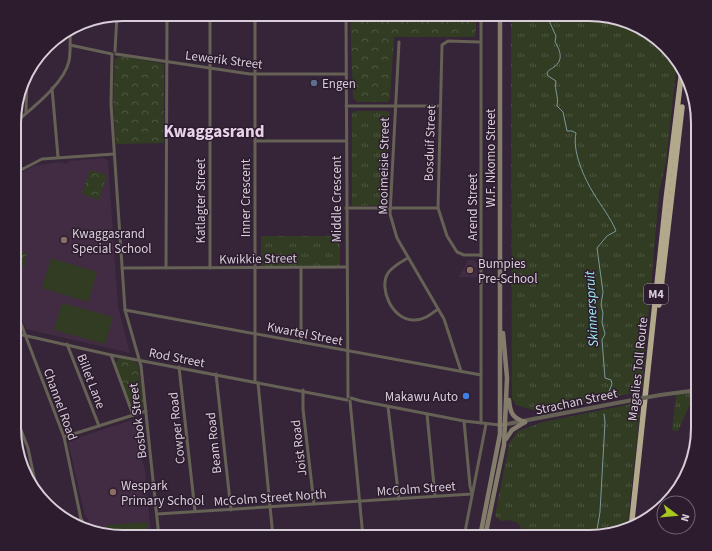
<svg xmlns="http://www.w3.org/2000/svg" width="712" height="551" font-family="'Source Sans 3',sans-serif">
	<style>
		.built { fill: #422c44 }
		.grass { fill: url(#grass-tufts) }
		.park { fill: url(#park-crowns) }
		.garden { fill: #313c22 }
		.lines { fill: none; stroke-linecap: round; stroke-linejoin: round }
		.stream { stroke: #7c999d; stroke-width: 1 }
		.minor { stroke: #656155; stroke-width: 3 }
		.tertiary { stroke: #656155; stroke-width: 4 }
		.secondary { stroke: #847d6c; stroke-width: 4.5 }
		.motorway { stroke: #b2a88c; stroke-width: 5.5 }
		.tertiary-bridge { stroke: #656155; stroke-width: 4 }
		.service-dot { fill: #5c6f8a; stroke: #2c1c2e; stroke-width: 1.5 }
		.education-dot { fill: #8d6e63; stroke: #2c1c2e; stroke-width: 1.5 }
		.shop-dot { fill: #3f7fe0; stroke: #2c1c2e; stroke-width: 1.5 }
		.labels { text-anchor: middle; stroke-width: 3; stroke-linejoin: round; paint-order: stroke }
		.shield { fill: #2c1c2e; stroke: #a498a6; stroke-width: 1 }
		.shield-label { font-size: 12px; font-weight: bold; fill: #d8cdd9 }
		.street-label { font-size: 13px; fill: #d8cdd9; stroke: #2c1c2e }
		.poi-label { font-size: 13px; fill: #d8cdd9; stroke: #2c1c2e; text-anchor: start }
		.water-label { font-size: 14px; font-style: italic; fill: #9df1f1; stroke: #2c1c2e }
		.district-label { font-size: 17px; font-weight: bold; fill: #e8d2e9; stroke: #2c1c2e }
		.rim { fill: none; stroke: #d8cdd9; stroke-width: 2 }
	</style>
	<defs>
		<pattern id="grass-tufts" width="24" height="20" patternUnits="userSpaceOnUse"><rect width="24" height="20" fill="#313c22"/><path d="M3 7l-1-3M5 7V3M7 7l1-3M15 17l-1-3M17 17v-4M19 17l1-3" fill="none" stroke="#4e5742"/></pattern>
		<pattern id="park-crowns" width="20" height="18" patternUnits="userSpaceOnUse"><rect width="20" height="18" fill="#313c22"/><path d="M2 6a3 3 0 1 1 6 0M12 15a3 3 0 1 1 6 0" fill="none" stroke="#4e5742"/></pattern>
	</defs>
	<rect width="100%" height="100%" fill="#362538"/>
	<g class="built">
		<path d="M104,158L108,161L118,307L130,353L26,329L15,303V177L33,166L59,162L67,164L69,161Z"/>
		<path d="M468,260H474L477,264V277H459Z"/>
		<path d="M132,420L141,441L142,456L141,458L145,469L151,537H116L87,530L88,519L85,516L68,441Z"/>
	</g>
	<g class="grass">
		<path d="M511,14C562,14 618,6 660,41C667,46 672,56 677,63L666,162L659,193L642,391L540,412L516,405L512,398Z"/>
		<path d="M355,111H387L390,113L385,205L352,206V114Z"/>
		<rect x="261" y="236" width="79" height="30"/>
		<path d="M698,392V407L689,406L678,431L672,430L676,394Z"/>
		<path d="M641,402L627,529L589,537H526L518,523L509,520L501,521L495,516L509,444L518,431L543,422Z"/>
	</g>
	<g class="park">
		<path d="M350,14H476V35L473,37H394L390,98L388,102H357L353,98Z"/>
		<path d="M119,56L161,63L164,65V143L116,144L113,101L115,60Z"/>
		<path d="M90,170L107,175L99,200L82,194Z"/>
		<path d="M15,249L27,253L23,268L15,266Z"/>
		<path d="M119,358L134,361L138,364L144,405L141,412H135L132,409L115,364Z"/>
	</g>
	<g class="garden">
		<path d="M51,258L97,272L88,302L42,288Z"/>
		<path d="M62,303L113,317L105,344L54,330Z"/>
		<path d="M147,522L148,537H116L107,535L106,525Z"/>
	</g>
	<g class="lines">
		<g class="stream">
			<path d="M546,14L556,36L555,42C560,50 564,60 554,67C550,70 549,69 547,73L548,76L556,81C554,90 559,96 557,106L563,112L567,131H572L576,133C572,151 584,178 594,194C601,206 611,218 616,231L607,236L597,248L603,292L601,305L603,313L602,322L605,334L602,340L605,378L611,380L612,384L606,399"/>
			<path d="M596,536L600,512L605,422L604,414"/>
		</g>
		<g class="minor">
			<path d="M346,14L348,397"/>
			<path d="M399,42L390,214L397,238L444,319L461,371"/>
			<path d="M480,42L448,41L442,45L438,208L447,236L457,252L464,255H481"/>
			<path d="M70,45L112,54"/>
			<path d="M115,51L117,15"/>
			<path d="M116,54L250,74H346"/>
			<path d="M112,55L111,104L125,310L141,366L159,537"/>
			<path d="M52,88L58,157"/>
			<path d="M346,106H439"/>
			<path d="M26,113L27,72"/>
			<path d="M15,123C32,108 64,84 69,61C71,51 70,40 70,30"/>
			<path d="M255,141H346"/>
			<path d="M15,173L42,159L114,154"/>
			<path d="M346,208H438"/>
			<path d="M408,258C401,262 393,266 388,273C378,289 393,320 413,320C423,321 431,314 438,309"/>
			<path d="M301,267V342"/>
			<path d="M122,268L347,267"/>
			<path d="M166,268L167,14"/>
			<path d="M210,268V14"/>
			<path d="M15,308L64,437L83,529"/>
			<path d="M125,310L481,375"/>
			<path d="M14,333L111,355L347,400"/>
			<path d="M67,344L99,426"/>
			<path d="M111,355L133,415"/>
			<path d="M179,367L195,511"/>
			<path d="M216,374L231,510"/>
			<path d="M255,382V14"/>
			<path d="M258,383L273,537"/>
			<path d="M303,390V409L314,504"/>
			<path d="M351,398L361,401L464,421L500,425"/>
			<path d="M350,401L363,537"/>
			<path d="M388,407L399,499"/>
			<path d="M14,412L28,448L37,491"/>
			<path d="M427,414L435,496"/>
			<path d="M481,423V14"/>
			<path d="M64,437L146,411"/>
			<path d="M696,443L698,434"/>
			<path d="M157,514L472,494L470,486L464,421"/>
			<path d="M68,521L82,520"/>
			<path d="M432,537L464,535"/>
			<path d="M464,537L486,424"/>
		</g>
		<g class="tertiary">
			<path d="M660,395L698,390"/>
			<path d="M502,425L622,402"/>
		</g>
		<g class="secondary">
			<path d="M509,400C510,412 512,418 525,422"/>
			<path d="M506,439L512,430L525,422"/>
			<path d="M480,537L500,434V14"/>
			<path d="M485,537L504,445L507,378L503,333"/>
		</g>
		<g class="motorway">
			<path d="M659,305L682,107"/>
			<path d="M631,529L666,200L682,69"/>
		</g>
		<path class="tertiary-bridge" d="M622,402L660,395"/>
	</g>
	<circle class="service-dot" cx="314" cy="83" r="4"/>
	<g class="education-dot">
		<circle cx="64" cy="240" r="4"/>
		<circle cx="470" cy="270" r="4"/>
		<circle cx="113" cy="492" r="4"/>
	</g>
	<circle class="shop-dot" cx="466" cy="396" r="4"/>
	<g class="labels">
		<rect class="shield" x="644" y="284" width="24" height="20" rx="3"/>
		<g class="shield-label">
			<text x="656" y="298">M4</text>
		</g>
		<g class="street-label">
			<text transform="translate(224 59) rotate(7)" y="5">Lewerik Street</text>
			<text transform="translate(429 143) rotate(-88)" y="5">Bosduif Street</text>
			<text transform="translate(490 158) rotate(-90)" y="5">W.F. Nkomo Street</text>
			<text transform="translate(383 166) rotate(-89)" y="5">Mooimeisie Street</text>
			<text transform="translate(245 198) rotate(-90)" y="5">Inner Crescent</text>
			<text transform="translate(336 199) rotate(-90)" y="5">Middle Crescent</text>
			<text transform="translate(200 201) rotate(-90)" y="5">Katlagter Street</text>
			<text transform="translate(472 207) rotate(-90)" y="5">Arend Street</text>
			<text transform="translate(258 258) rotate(-1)" y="5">Kwikkie Street</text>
			<text transform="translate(305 333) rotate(11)" y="5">Kwartel Street</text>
			<text transform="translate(177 357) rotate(11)" y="5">Rod Street</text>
			<text transform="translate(637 369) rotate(-84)" y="5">Magalies Toll Route</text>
			<text transform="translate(92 381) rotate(69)" y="5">Billet Lane</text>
			<text transform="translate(576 401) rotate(-12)" y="5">Strachan Street</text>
			<text transform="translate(61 404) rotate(70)" y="5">Channel Road</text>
			<text transform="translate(137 421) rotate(-97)" y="5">Bosbok Street</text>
			<text transform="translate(176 428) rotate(-96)" y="5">Cowper Road</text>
			<text transform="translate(213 443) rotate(-96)" y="5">Beam Road</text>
			<text transform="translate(298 448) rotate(-97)" y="5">Joist Road</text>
			<text transform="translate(416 488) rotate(-4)" y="5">McColm Street</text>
			<text transform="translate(270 497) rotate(-4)" y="5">McColm Street North</text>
		</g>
		<g class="poi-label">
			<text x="322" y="88">Engen</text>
			<text x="72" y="238">Kwaggasrand<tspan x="72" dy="15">Special School</tspan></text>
			<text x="478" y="268">Bumpies<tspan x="478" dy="15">Pre-School</tspan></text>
			<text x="458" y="401" text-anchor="end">Makawu Auto</text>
			<text x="121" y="490">Wespark<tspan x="121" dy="15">Primary School</tspan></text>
		</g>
		<g class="water-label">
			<text transform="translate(591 309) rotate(-93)" y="5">Skinnerspruit</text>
		</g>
		<g class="district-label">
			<text x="214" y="137">Kwaggasrand</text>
		</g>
	</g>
	<path d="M0 0H712V551H0ZM123 21H589A102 102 0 0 1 691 123V428A102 102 0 0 1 589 530H123A102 102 0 0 1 21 428V123A102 102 0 0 1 123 21Z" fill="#2c1c2e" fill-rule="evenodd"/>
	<path class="rim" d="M123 21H589A102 102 0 0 1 691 123V428A102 102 0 0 1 589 530H123A102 102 0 0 1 21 428V123A102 102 0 0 1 123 21Z"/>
	<g transform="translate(676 515) rotate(106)"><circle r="19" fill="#2c1c2e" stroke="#716372"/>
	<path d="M0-3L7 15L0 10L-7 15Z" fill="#a6c820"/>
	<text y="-6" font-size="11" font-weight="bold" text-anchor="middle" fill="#d8cdd9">N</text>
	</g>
</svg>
